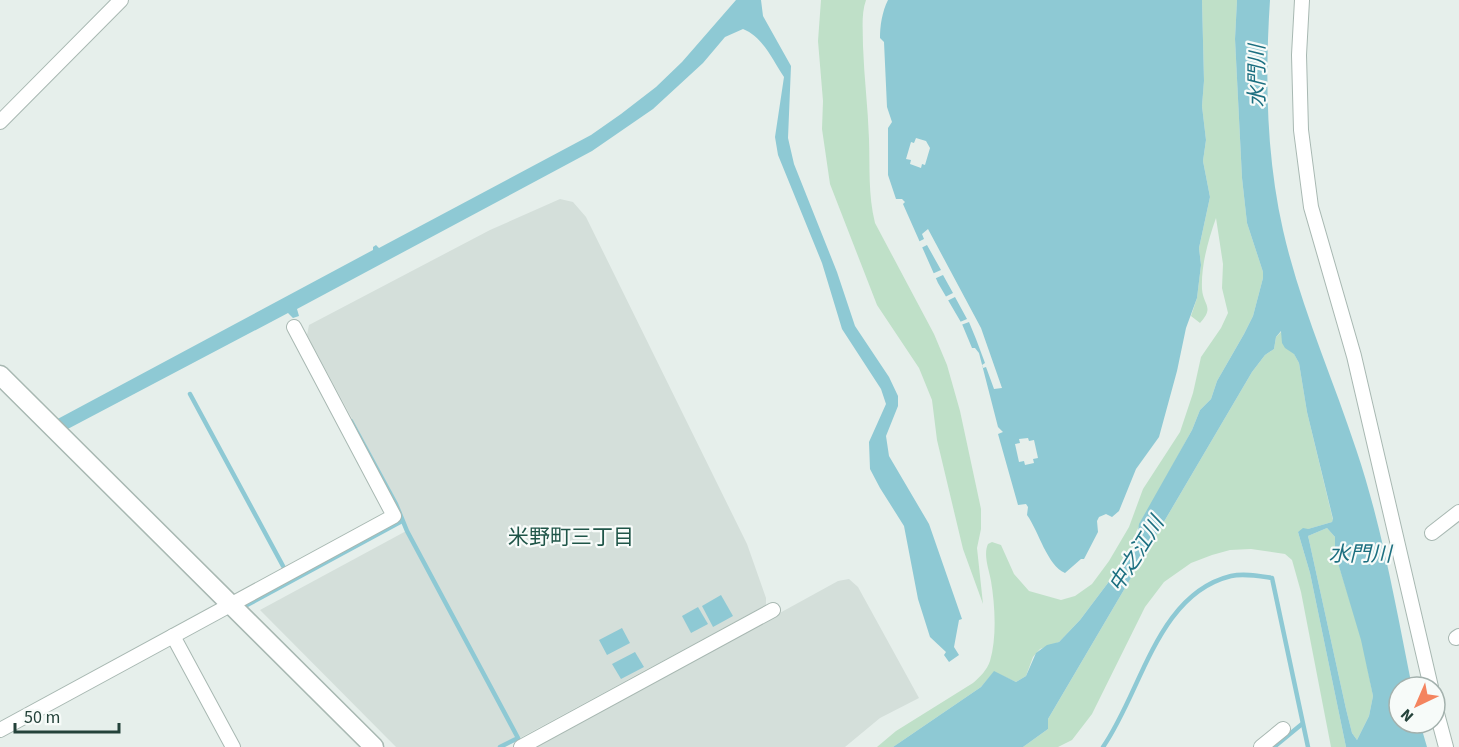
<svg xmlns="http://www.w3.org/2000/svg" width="1459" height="747" font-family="'Source Sans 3','Noto Sans JP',sans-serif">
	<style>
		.built { fill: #d4dfda }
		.green { fill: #bfe0c8 }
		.water { fill: #8ec9d4; fill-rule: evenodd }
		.pier { fill: #e6efeb }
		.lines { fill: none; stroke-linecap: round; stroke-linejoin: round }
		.stream { stroke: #8ec9d4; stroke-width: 4.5 }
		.minor-casing { stroke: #a8b8b2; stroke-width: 16 }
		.tertiary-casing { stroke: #a8b8b2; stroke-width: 21 }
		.minor { stroke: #fff; stroke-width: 14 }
		.tertiary { stroke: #fff; stroke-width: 18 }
		.labels { text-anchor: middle; stroke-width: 4.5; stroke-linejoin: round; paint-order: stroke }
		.water-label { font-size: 21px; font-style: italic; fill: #1c6f80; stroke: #f7fbf9 }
		.neighbourhood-label { font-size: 21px; fill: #1f5548; stroke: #f7fbf9 }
	</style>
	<rect width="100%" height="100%" fill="#e6efeb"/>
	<g class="built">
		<path d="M560,199L573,202L586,217L747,544L766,598V605L520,738L516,737L498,747H396L260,610L408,530L398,504L307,335L309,325L490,230Z"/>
		<path d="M849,579L858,587L919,698L880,718L845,747H536L838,581Z"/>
	</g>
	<g class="green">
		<path d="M821,0H866C861,14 863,31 863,46C864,77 868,108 869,139C870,168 868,194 875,223L934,334L947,365L960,411L981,509V529L977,548L983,604L963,549L937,440L932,400L919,368L877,305L830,184L822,129L823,101L818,41Z"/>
		<path d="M1202,0H1237L1235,39L1242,178L1247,223L1263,272V278L1253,316L1244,334L1217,381L1211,399L1200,410L1192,430L1136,532L1137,539L1132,551L1080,620L1059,642L1040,649L1033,657L1026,676L1016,682L994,672L981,687L893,747H877L896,731L973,683C980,677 987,670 990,661C997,637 995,605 991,581C989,569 983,555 988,544L992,542L1001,545L1014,574L1029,591L1061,600L1075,596L1092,584L1109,561L1129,527L1143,489L1180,432L1193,393L1201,357L1221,328L1228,313L1222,288L1223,264L1216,218C1208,241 1201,265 1202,289C1203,305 1215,307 1200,323L1191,316L1197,298L1201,265L1199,248L1210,197L1203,161L1206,140L1202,106L1204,81Z"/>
		<path d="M1282,331L1299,363L1307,412L1333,520L1332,522L1298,532L1310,573L1346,747H1331L1301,592L1292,560L1285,554L1251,549L1230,550L1212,555L1191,563L1164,582L1145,607L1092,714L1072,740L1058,747H1023L1048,729V719L1252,372L1265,355L1274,349L1276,337Z"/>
		<path d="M1327,528L1335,537V553L1362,640L1373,696L1369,716L1357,740L1352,733L1346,709L1309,540L1308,536Z"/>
	</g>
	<g class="water">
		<path d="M736,0H761L763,16L791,66L788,138L794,164L837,272L855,326L889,377L898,396V406L886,436L889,456L929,524L962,619L959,620L954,647L959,655L949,662L944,655L946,652L930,637L918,599L904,526L880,488L870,469L869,442L886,404L881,389L842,329L822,263L778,155L775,137L784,77C772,59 763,37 743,29L725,37L703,63L653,109L592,151L297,309L299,316L293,318L288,313L62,432L52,422L373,250V247L376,245L379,248L591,135L621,114L656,87L682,62Z"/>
		<path d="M888,0H1202L1204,81L1202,106L1206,140L1203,161L1210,197L1199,248L1201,265L1197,298L1186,328L1177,371L1159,437L1136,469L1119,511L1112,517L1106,514L1099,517L1097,521L1098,532L1084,559H1081L1065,573C1047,565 1039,532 1027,515L1028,507L1026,504L1018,505L998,434L1003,432L998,427L979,353L975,348H972L962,324L938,283L903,204L905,202L902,199H896L888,175V128L892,122L887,107L884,42L880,38C880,26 882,12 888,0Z"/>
		<path d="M1237,0H1270C1265,76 1266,155 1283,230C1300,305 1332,376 1356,449C1382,526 1396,607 1412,687H1399V723H1420L1427,747H1346L1310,573L1298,532L1303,528L1308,529L1332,522L1333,519L1307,412L1299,363L1294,354L1285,348L1282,343L1281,331L1276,337L1274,349L1265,355L1252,372L1048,719V729L1023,747H893L981,687L994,671L1016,682L1026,676L1036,653L1047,645L1059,642L1080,620L1132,551L1137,539L1139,524L1192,430L1200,410L1211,399L1217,381L1244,334L1253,316L1263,278V272L1247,223L1242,178L1235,39ZM1327,528L1335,537V553L1361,640L1373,696L1369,716L1357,740L1352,733L1346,709L1309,540L1308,536Z"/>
		<path d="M721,595L733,616L713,627L702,606Z"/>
		<path d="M698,607L708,624L691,633L682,616Z"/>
		<path d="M622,628L630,643L607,655L599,640Z"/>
		<path d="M635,652L644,667L621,679L612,664Z"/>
	</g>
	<g class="pier">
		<path d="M916,138L926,141L930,148L925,165L922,164L921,168L910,164L911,160L906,159L911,142L914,143Z"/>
		<path d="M928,229L981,328L1002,388L994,389L986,367L983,368L982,365L985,363L976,339L969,322L961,325L960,322L967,319L955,297L947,301L945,297L953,293L943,275L934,279L932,274L941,270L927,245L921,248L918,242L924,239L922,234Z"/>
		<path d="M1028,438L1029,441L1034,440L1038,458L1033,459L1034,463L1025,465L1024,461L1019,462L1015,444L1020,443L1019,439Z"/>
	</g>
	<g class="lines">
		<g class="stream">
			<path d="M190,394L283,566"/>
			<path d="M351,421L396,504L407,531L518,738L500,747"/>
			<path d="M247,605L402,521"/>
			<path d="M1103,747C1142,691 1157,594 1231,576C1244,573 1259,576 1272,578L1308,747"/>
			<path d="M1274,747L1302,724"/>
		</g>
		<defs>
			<g id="minor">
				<path d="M1302,0L1299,55L1301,130L1311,207L1354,356L1431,687"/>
				<path d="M0,122L121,0"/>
				<path d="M1432,533L1459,512"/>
				<path d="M173,636L233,747"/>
				<path d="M1456,638L1459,636"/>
				<path d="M1435,706L1446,747"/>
				<path d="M0,730L394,516L294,327"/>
				<path d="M521,747L773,610"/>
				<path d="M1261,747L1283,729"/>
			</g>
			<path id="tertiary" d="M0,375L374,747"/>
		</defs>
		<use href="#minor" class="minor-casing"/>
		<use href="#tertiary" class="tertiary-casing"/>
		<use href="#minor" class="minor"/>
		<use href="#tertiary" class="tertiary"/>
	</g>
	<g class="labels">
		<g class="water-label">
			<text transform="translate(1257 76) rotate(-90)" y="7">水門川</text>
			<text transform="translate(1136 554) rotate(-58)" y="7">中之江川</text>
			<text x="1360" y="561">水門川</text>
		</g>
		<g class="neighbourhood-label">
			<text x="571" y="544">米野町三丁目</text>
		</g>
	</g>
	<g transform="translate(1417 705) rotate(224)"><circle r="28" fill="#f7fbf9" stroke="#a3b1ad" stroke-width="1.5"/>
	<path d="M0-4.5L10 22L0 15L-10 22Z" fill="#f4845f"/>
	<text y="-9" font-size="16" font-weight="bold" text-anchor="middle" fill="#24423a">N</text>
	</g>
	<path d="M15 723v9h104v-9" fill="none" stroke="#24423a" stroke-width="3"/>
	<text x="24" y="723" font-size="18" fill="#24423a" stroke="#f7fbf9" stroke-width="4.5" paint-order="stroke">50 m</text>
</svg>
